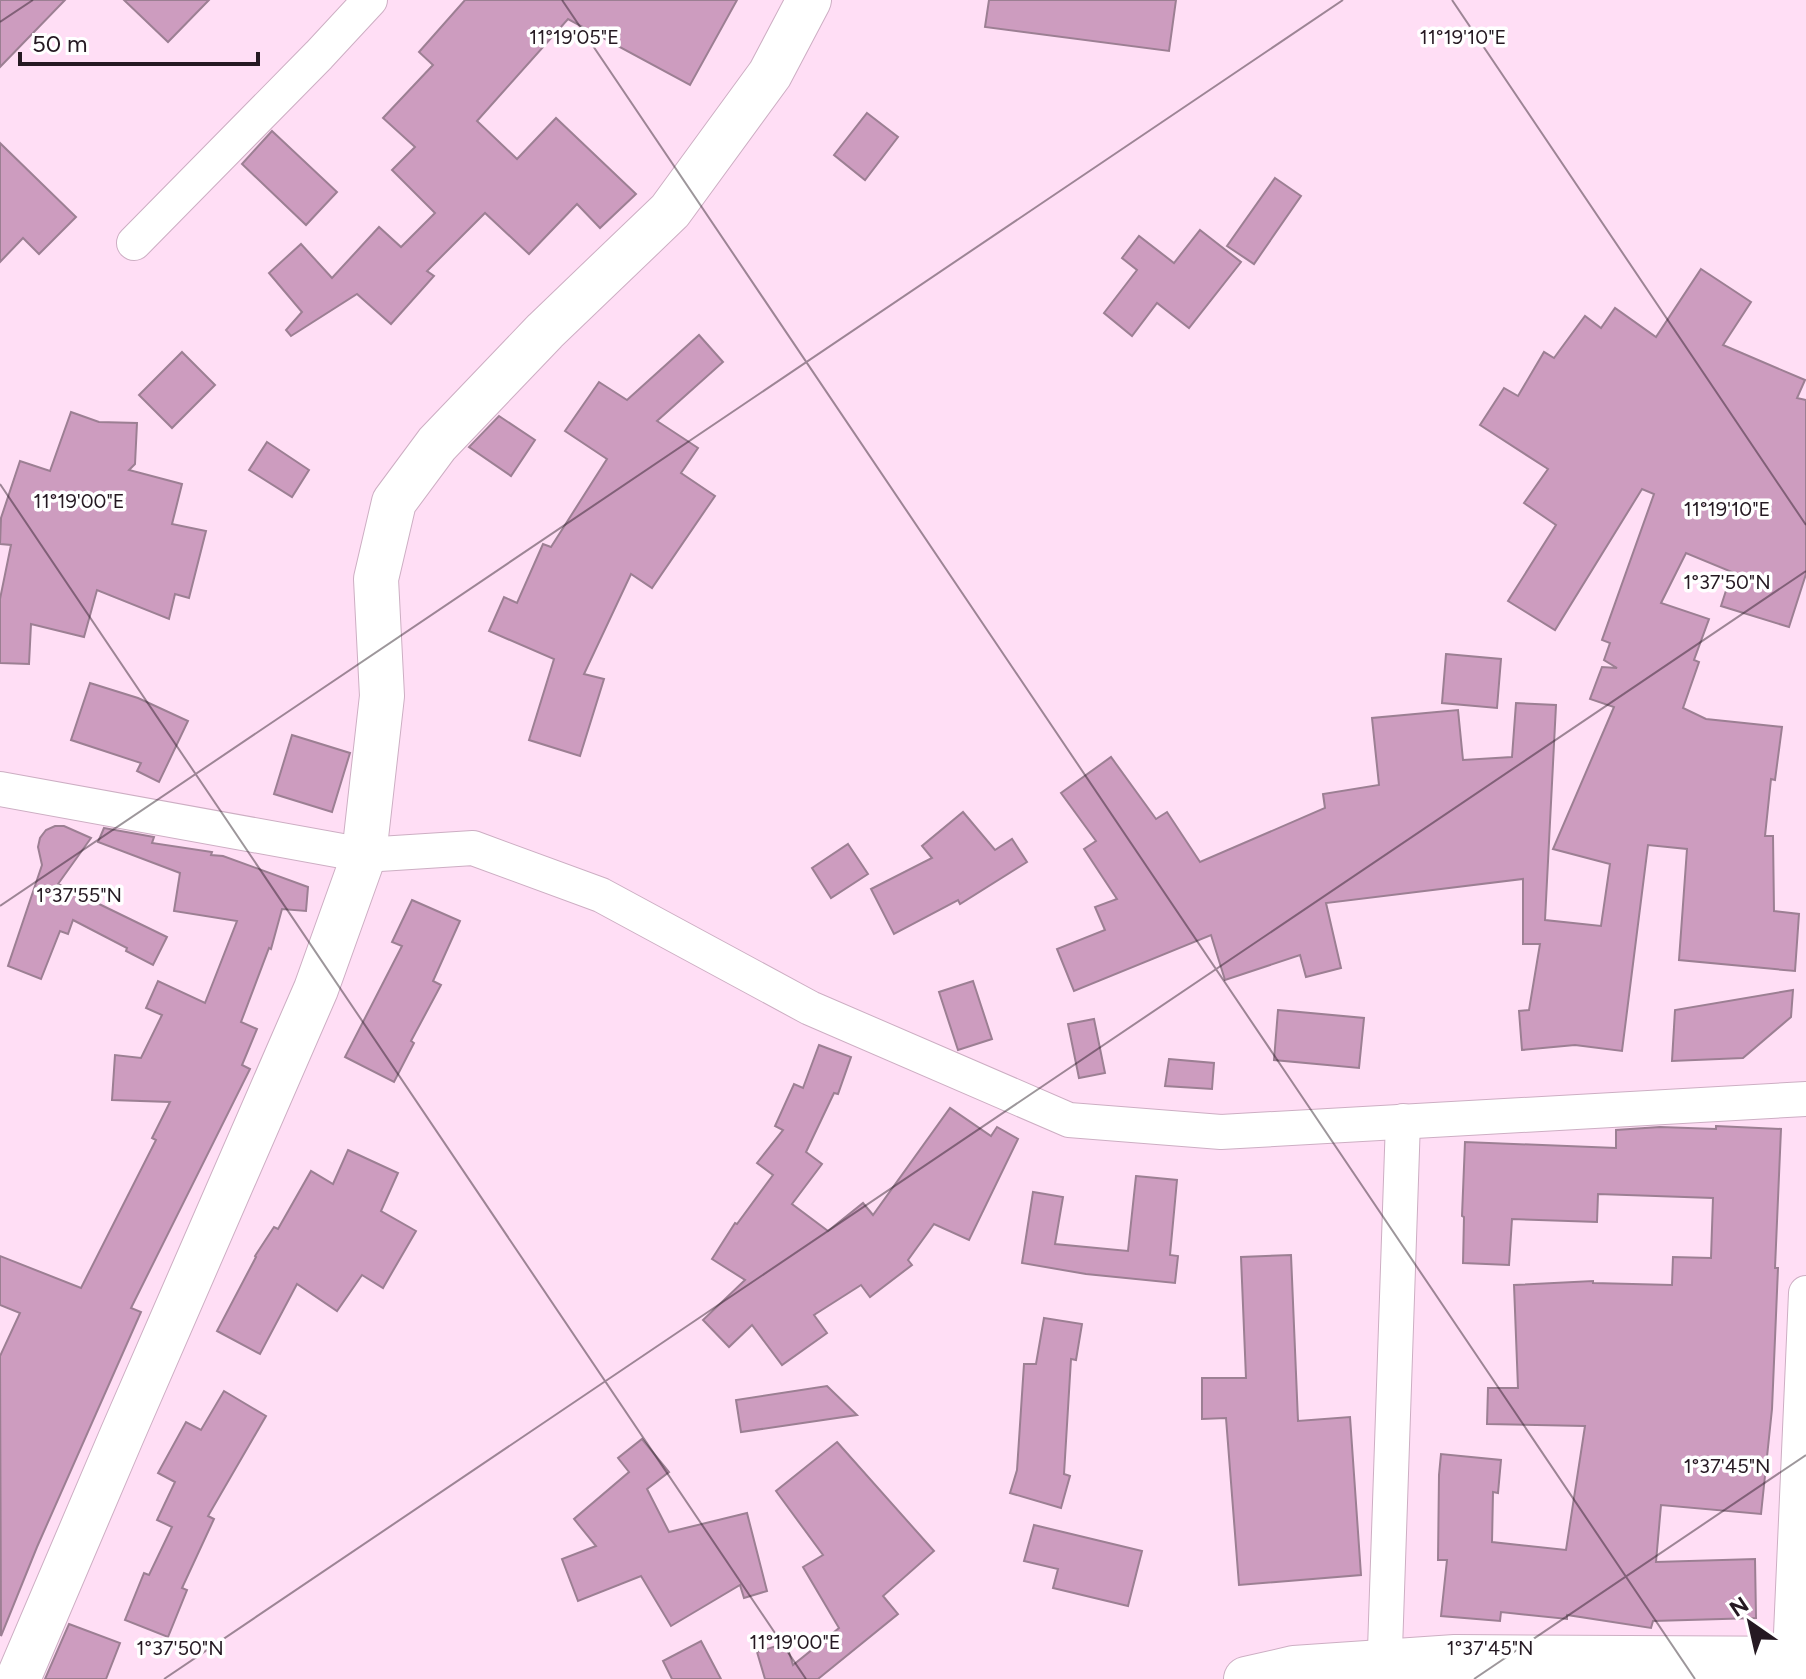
<svg xmlns="http://www.w3.org/2000/svg" width="1806" height="1679" font-family="Figtree,sans-serif">
	<style>
		.building { fill: #cd9cbf; stroke: #9c7f93; stroke-width: 2 }
		.lines { fill: none; stroke-linecap: round; stroke-linejoin: round }
		.street-casing { stroke: #cdaec3; stroke-width: 36 }
		.secondary-casing { stroke: #cdaec3; stroke-width: 46 }
		.primary-casing { stroke: #cdaec3; stroke-width: 46 }
		.street { stroke: #fff; stroke-width: 34 }
		.secondary { stroke: #fff; stroke-width: 44 }
		.primary { stroke: #fff; stroke-width: 44 }
		.ticks { fill: none; stroke: #251922; stroke-width: 2; stroke-opacity: 0.45 }
		.ticks-label { font-size: 20px; text-anchor: middle; fill: #251922; stroke: #fff; stroke-width: 7; stroke-linejoin: round; paint-order: stroke }
	</style>
	<rect width="100%" height="100%" fill="#ffdef5"/>
	<g class="building">
		<path d="M0,0H65L0,67Z"/>
		<path d="M124,0H209L168,42Z"/>
		<path d="M465,0H737L690,85L568,19L477,121L517,159L556,118L636,194L600,228L577,204L529,254L485,213L427,271L434,276L391,324L357,294L291,336L286,330L302,312L269,273L301,244L332,278L379,227L401,247L435,213L392,170L415,147L383,118L433,65L419,52Z"/>
		<path d="M989,0H1176L1169,51L985,27Z"/>
		<path d="M867,113L898,137L865,180L834,155Z"/>
		<path d="M272,131L337,192L306,225L242,164Z"/>
		<path d="M0,143L76,217L39,254L23,238L0,262Z"/>
		<path d="M1275,178L1301,196L1254,264L1227,246Z"/>
		<path d="M1200,230L1241,262L1189,328L1157,303L1132,336L1104,313L1137,270L1122,258L1139,236L1174,263Z"/>
		<path d="M1701,269L1751,302L1723,345L1805,380L1797,398L1806,400V574L1789,627L1721,606L1732,572L1686,553L1661,603L1709,619L1694,660L1699,662L1683,708L1706,719L1782,727L1775,780L1771,779L1765,836H1773L1774,911L1799,914L1795,971L1679,960L1687,849L1648,845L1622,1051L1575,1045L1522,1050L1519,1011L1529,1010L1540,944H1523V879L1326,903L1341,968L1306,977L1300,955L1225,980L1211,935L1074,991L1057,949L1105,930L1095,907L1117,899L1084,849L1096,841L1061,793L1111,757L1156,819L1167,812L1200,862L1325,808L1323,794L1379,785L1372,718L1458,710L1463,760L1512,757L1516,703L1556,705L1545,920L1601,926L1610,864L1553,849L1614,707L1590,699L1602,667L1617,668L1604,660L1610,643L1602,640L1654,494L1642,489L1555,630L1508,601L1556,525L1524,503L1548,469L1480,425L1504,388L1518,396L1544,352L1554,358L1585,316L1601,328L1615,308L1656,337Z"/>
		<path d="M699,335L723,362L657,421L698,448L681,473L715,496L652,588L631,574L584,674L604,679L580,756L529,740L554,659L489,631L504,597L517,603L543,544L551,547L607,459L565,431L599,382L627,400Z"/>
		<path d="M182,352L215,385L172,428L139,395Z"/>
		<path d="M71,412L99,422L137,423L135,464L129,470L182,484L172,524L206,531L189,598L175,594L169,619L97,590L84,637L31,624L29,664L0,663V599L11,545L0,544L1,518L20,461L50,471Z"/>
		<path d="M499,416L535,440L511,476L469,447Z"/>
		<path d="M267,442L309,470L292,497L249,470Z"/>
		<path d="M1446,654L1501,659L1497,708L1442,703Z"/>
		<path d="M90,683L138,698L188,721L159,782L137,771L141,763L71,740Z"/>
		<path d="M292,735L350,753L332,812L274,794Z"/>
		<path d="M963,812L995,850L1012,839L1027,862L960,904L958,900L894,934L871,889L932,858L922,846Z"/>
		<path d="M55,826H64L91,838L58,884L167,937L153,965L126,951L127,948L73,920L68,934L60,931L41,979L8,966L42,865L38,847L40,838L46,830Z"/>
		<path d="M104,828L154,837L152,843L212,852L211,855L223,856L308,887L306,911L282,909L271,949L269,948L241,1022L257,1029L242,1065L250,1069L131,1308L141,1312L37,1547L1,1636L0,1356L20,1313L0,1305V1256L81,1288L156,1140L152,1138L170,1102L112,1100L115,1055L141,1058L162,1015L146,1008L158,981L205,1003L237,921L174,911L180,873L98,842Z"/>
		<path d="M848,844L868,874L831,898L812,868Z"/>
		<path d="M412,900L460,921L433,981L441,985L411,1041L414,1043L394,1082L345,1057L402,946L392,942Z"/>
		<path d="M973,981L992,1039L958,1050L939,992Z"/>
		<path d="M1793,990L1791,1017L1743,1058L1672,1061L1675,1010Z"/>
		<path d="M1278,1010L1364,1018L1359,1068L1274,1060Z"/>
		<path d="M1094,1019L1105,1073L1079,1078L1068,1024Z"/>
		<path d="M819,1045L851,1057L838,1094L834,1093L806,1152L822,1164L792,1204L828,1231L863,1203L873,1215L950,1108L991,1136L997,1127L1018,1139L969,1240L934,1224L908,1260L912,1265L870,1297L861,1285L814,1315L827,1333L782,1365L752,1325L729,1347L703,1320L745,1280L712,1259L735,1223L737,1224L773,1175L757,1163L783,1130L775,1126L794,1084L803,1088Z"/>
		<path d="M1169,1059L1214,1063L1212,1089L1165,1086Z"/>
		<path d="M1716,1126L1781,1129L1775,1268H1778L1772,1409L1761,1514L1661,1505L1656,1562L1755,1559L1756,1618L1653,1621L1651,1628L1567,1615V1619L1501,1612L1500,1621L1441,1616L1447,1560H1438L1439,1475L1441,1454L1501,1460L1498,1493L1493,1492L1492,1542L1566,1550L1585,1426L1487,1424L1488,1388H1518L1514,1285L1593,1281V1283L1672,1285L1673,1257L1711,1258L1713,1198L1598,1194L1597,1222L1512,1219L1509,1265L1463,1263L1464,1217L1462,1216L1465,1142L1616,1148V1130L1660,1127L1716,1129Z"/>
		<path d="M348,1150L398,1173L381,1211L416,1231L383,1288L362,1275L337,1311L297,1284L260,1354L217,1331L256,1257L255,1256L274,1227L278,1229L311,1171L333,1184Z"/>
		<path d="M1136,1176L1177,1180L1170,1255L1178,1256L1175,1283L1086,1274L1022,1263L1033,1192L1063,1197L1055,1244L1128,1251Z"/>
		<path d="M1291,1255L1298,1421L1350,1417L1361,1575L1239,1585L1226,1418L1202,1419V1378H1246L1241,1257Z"/>
		<path d="M1044,1318L1082,1324L1076,1360L1071,1359L1064,1474L1070,1476L1061,1508L1010,1493L1017,1470L1024,1364H1036Z"/>
		<path d="M827,1386L857,1415L741,1432L736,1400Z"/>
		<path d="M224,1391L266,1416L208,1516L214,1519L182,1588L187,1590L168,1637L125,1620L144,1573L149,1575L172,1527L157,1520L175,1482L158,1473L186,1422L201,1430Z"/>
		<path d="M642,1439L669,1472L647,1489L669,1532L747,1513L767,1591L744,1598L740,1585L671,1626L641,1576L578,1601L562,1559L596,1546L574,1519L629,1472L618,1458Z"/>
		<path d="M837,1442L934,1551L883,1596L898,1614L818,1679H765L757,1652L786,1643L793,1665L839,1628L803,1567L823,1555L776,1491Z"/>
		<path d="M1034,1525L1142,1551L1128,1606L1053,1588L1058,1569L1024,1561Z"/>
		<path d="M69,1624L120,1643L106,1679H45Z"/>
		<path d="M701,1641L721,1679H672L663,1661Z"/>
	</g>
	<g class="lines">
		<defs>
			<g id="street">
				<path d="M134,243L319,55L370,0"/>
				<path d="M0,789L364,855L473,848L601,895L810,1008L1069,1120L1221,1132L1806,1099"/>
				<path d="M1384,1679L1403,1121"/>
				<path d="M1789,1679L1806,1293"/>
			</g>
			<path id="secondary" d="M18,1679L122,1435L316,989L364,855L382,696L376,579L394,502L437,444L545,331L670,211L770,74L809,0"/>
			<path id="primary" d="M1246,1679L1294,1668L1455,1657L1806,1659"/>
		</defs>
		<use href="#street" class="street-casing"/>
		<use href="#secondary" class="secondary-casing"/>
		<use href="#primary" class="primary-casing"/>
		<use href="#street" class="street"/>
		<use href="#secondary" class="secondary"/>
		<use href="#primary" class="primary"/>
	</g>
	<path class="ticks" d="M562,0L1695,1679M1452,0L1806,525M0,22L33,0M0,484L806,1679M0,906L1343,0M164,1679L1806,571M1474,1679L1806,1455"/>
	<g class="ticks-label">
		<text x="574" y="44">11°19'05"E</text>
		<text x="1463" y="44">11°19'10"E</text>
		<text x="79" y="508">11°19'00"E</text>
		<text x="1727" y="516">11°19'10"E</text>
		<text x="1727" y="589">1°37'50"N</text>
		<text x="79" y="902">1°37'55"N</text>
		<text x="1727" y="1473">1°37'45"N</text>
		<text x="795" y="1649">11°19'00"E</text>
		<text x="180" y="1655">1°37'50"N</text>
		<text x="1490" y="1655">1°37'45"N</text>
	</g>
	<g transform="translate(1750 1623) rotate(326)" stroke="#ffffff" stroke-width="6" paint-order="stroke">
	<path d="M0-6L14 30L0 20L-14 30Z" fill="#251922"/>
	<text y="-12" font-size="22" font-weight="bold" text-anchor="middle" fill="#251922">N</text>
	</g>
	<path d="M20 52v12h238v-12" fill="none" stroke="#251922" stroke-width="4"/>
	<text x="32" y="52" font-size="24" fill="#251922" stroke="#ffffff" stroke-width="6" paint-order="stroke">50 m</text>
</svg>
